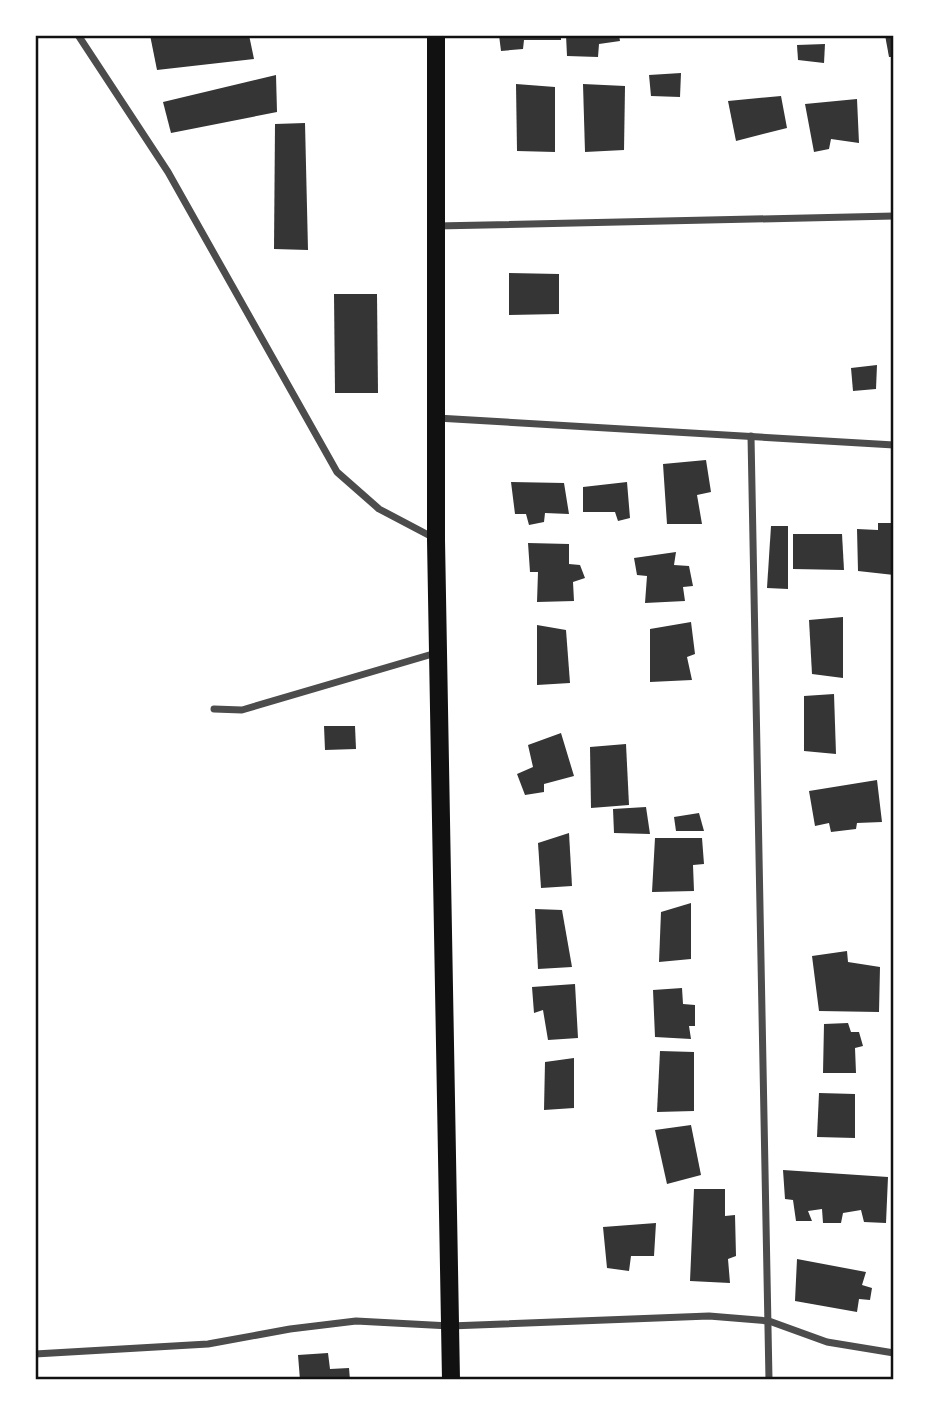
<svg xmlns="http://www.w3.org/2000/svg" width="929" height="1415" font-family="'PT Serif',serif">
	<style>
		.building { fill: #353535 }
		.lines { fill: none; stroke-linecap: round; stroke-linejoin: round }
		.minor { stroke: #4c4c4c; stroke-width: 7 }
		.primary { stroke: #111; stroke-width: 18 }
		.neatline { fill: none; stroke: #111; stroke-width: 2.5 }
	</style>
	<rect width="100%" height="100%" fill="#fff"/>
	<g class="building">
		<path d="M150,35H249L254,59L157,70Z"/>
		<path d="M499,35H561V40H524L523,49L501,51Z"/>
		<path d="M566,35H619L620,41L599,44L598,57L567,56Z"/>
		<path d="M885,35H894V57H889Z"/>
		<path d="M825,44L824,63L798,60L797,45Z"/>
		<path d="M681,73L680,97L651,96L649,75Z"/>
		<path d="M276,75L277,112L171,133L163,102Z"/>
		<path d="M516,84L555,87V152L517,151Z"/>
		<path d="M583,84L625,86L624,150L585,152Z"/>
		<path d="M781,96L787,128L736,141L728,101Z"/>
		<path d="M857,99L859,143L831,139L829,149L814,152L805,104Z"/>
		<path d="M305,123L308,250L274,249L275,124Z"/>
		<path d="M509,273L559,274V314L509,315Z"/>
		<path d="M334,294H377L378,393H335Z"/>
		<path d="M877,365L876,389L853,391L851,368Z"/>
		<path d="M706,460L711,492L697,495L702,524H667L663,464Z"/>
		<path d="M511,482L564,483L569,514L545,513L544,522L529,525L526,514H515Z"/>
		<path d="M627,482L630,518L618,521L615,512H583V487Z"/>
		<path d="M878,523H894V575L858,571L857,529L878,530Z"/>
		<path d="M771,526H788V589L767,588Z"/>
		<path d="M793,534H842L844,570L793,569Z"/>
		<path d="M528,543L569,544V564L580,565L585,578L573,582L574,601L537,602L538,572H530Z"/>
		<path d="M676,552L674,565L689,566L693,586L683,587L685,601L645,603L647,576L637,575L634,558Z"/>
		<path d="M843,617V678L812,674L809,620Z"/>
		<path d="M691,622L695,654L687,657L692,680L650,682V629Z"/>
		<path d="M537,625L566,630L570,683L537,685Z"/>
		<path d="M834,694L836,754L804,751V696Z"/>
		<path d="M324,726H355L356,749L325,750Z"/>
		<path d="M561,733L574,776L544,784V792L525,795L517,774L533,767L528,745Z"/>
		<path d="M626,744L629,805L591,808L590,747Z"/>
		<path d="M877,780L882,822L857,823L856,829L831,832L829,823L815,826L809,791Z"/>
		<path d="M646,807L650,834L614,833L613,809Z"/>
		<path d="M699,813L704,831H676L674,817Z"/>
		<path d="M569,833L572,886L541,888L538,843Z"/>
		<path d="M655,838H702L704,864L693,865L694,891L652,892Z"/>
		<path d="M691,903V959L659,962L661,912Z"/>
		<path d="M535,909L562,910L572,967L538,969Z"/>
		<path d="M847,951L848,962L880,967L879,1012L819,1011L812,956Z"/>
		<path d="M575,984L578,1038L548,1040L543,1010L534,1013L532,987Z"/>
		<path d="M682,988L683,1004L695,1005V1026H689L691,1039L655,1037L653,990Z"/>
		<path d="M848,1023L851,1032H859L863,1046L855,1048L856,1073H823L824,1024Z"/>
		<path d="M660,1051L694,1052V1111L657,1112Z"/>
		<path d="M574,1058V1108L544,1110L545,1062Z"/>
		<path d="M819,1093L855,1094V1138L817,1137Z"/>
		<path d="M691,1125L701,1175L667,1184L655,1130Z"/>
		<path d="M783,1170L888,1177L886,1223L864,1222L861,1210L843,1213L841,1223H823L822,1209L808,1211L812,1221H796L793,1200L785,1199Z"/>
		<path d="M694,1189H725V1216L735,1215L736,1256L728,1259L730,1283L690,1281Z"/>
		<path d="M656,1223L654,1256H631L629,1271L607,1268L603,1227Z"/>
		<path d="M797,1259L866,1272L862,1285L872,1288L870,1300L859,1299L857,1312L795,1301Z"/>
		<path d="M328,1353L330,1369L349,1368L350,1380H300L298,1355Z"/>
	</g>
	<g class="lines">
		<g class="minor">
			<path d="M78,35L168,172L337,472L379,509L436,539"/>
			<path d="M436,226L894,216"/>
			<path d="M437,418L894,445"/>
			<path d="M751,436L769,1380"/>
			<path d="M214,709L242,710L436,653"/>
			<path d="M35,1354L208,1344L290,1329L356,1321L450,1326L709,1316L769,1321L827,1342L894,1353"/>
		</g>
		<path class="primary" d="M436,35V540L451,1380"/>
	</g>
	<rect width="929" height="1415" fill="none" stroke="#ffffff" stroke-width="74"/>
	<rect x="37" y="37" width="855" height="1341" class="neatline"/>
</svg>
